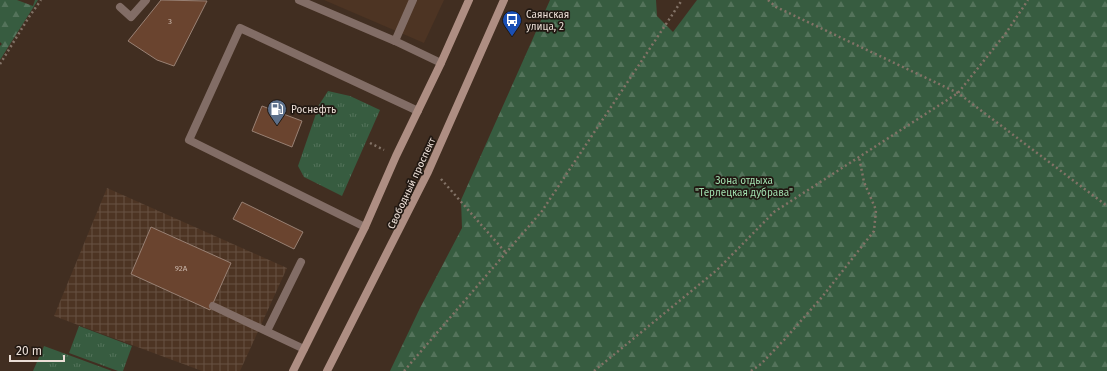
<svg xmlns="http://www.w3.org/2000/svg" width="1107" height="371" font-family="'Fira Sans',sans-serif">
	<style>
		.built { fill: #4d3423 }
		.industrial { fill: url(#industrial-grid) }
		.grass { fill: url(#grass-tufts) }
		.forest { fill: url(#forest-firs) }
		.building { fill: #6a442f; stroke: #998174 }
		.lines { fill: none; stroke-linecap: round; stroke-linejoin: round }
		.path { stroke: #837367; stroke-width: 2.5; stroke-dasharray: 2 3; stroke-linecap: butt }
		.lane { stroke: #826d66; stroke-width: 8 }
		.secondary { stroke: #ae8e83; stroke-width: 8 }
		.labels { text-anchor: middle; stroke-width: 3.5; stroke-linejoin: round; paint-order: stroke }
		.number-label { font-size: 8px; fill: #cbb8ac }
		.poi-label { font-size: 10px; fill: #ebded6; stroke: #211812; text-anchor: start }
		.park-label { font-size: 10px; fill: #a0deae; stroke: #211812 }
		.street-label { font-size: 10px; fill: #ebded6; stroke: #211812 }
	</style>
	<defs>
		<pattern id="industrial-grid" width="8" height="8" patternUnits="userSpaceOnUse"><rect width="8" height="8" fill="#4d3423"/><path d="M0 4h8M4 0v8" fill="none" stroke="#675142"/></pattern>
		<pattern id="grass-tufts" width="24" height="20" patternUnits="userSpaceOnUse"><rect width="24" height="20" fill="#375c40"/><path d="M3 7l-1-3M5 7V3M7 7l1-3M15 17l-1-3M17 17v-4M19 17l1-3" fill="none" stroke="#54735b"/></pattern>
		<pattern id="forest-firs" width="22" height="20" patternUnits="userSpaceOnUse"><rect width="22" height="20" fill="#375c40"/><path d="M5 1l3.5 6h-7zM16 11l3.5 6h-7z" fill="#54735b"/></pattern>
	</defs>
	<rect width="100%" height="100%" fill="#412e21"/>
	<path class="built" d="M324,0H444L424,43Z"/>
	<path class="industrial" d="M107,188L287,268L240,371H202L54,316Z"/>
	<g class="grass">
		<path d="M328,91L350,96L380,110L342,196L304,177L298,166L319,105Z"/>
		<path d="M79,326L132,346L123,371H118L69,353Z"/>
		<path d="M44,346L112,371H33Z"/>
	</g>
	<g class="forest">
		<path d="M0,0H17L33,6L35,0H38L0,60V46L2,44L0,42Z"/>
		<path d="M550,0H656L657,16L673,32L697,0H1107V371H390L420,308L462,228L461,200Z"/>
	</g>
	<g class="building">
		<path d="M161,0L207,1L174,66L157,60L128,41Z"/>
		<path d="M262,106L302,121L292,147L252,131Z"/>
		<path d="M242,202L303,232L294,249L233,219Z"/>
		<path d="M151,227L231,263L210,310L131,274Z"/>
	</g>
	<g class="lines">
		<g class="path">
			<path d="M768,0L776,7L958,93L1107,206"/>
			<path d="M0,64L29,17L41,0"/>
			<path d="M370,143L384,150"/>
			<path d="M441,179L506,253"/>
			<path d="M404,371L542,211L682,0"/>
			<path d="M594,371L717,270L774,212L958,93L1006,33L1028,0"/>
			<path d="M751,371L761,364L784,340L822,297L874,231L876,210L864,182L859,157"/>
		</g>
		<g class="lane">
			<path d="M299,0L395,41L441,63"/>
			<path d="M120,7L131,17L146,0"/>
			<path d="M395,41L413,0"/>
			<path d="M365,227L189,140L240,28L418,111"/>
			<path d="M213,306L304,349"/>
			<path d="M267,331L301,262"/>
		</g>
		<g class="secondary">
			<path d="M293,371L365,227L396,156L441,63L469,0"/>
			<path d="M327,371L428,172L504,0"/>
		</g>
	</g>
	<defs>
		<symbol id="bus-pin" viewBox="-11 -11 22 30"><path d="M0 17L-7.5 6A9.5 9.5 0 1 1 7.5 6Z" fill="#1a4fb4" stroke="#211812"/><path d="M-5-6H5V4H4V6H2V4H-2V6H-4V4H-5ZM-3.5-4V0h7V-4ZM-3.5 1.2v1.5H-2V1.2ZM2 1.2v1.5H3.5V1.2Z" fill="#fff"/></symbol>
		<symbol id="fuel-pin" viewBox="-11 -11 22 30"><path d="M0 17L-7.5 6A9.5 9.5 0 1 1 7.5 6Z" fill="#5c6f8a" stroke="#211812"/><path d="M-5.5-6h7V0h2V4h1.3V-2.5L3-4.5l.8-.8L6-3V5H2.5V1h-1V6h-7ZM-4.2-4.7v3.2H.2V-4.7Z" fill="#fff"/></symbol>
	</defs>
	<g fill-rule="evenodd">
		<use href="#bus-pin" x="501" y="9" width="22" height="30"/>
		<use href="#fuel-pin" x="266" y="98" width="22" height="30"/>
	</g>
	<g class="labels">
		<g class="number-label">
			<text x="170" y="24">3</text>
			<text x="181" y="271">92А</text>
		</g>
		<g class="poi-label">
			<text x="526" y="18">Саянская<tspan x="526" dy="12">улица, 2</tspan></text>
			<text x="291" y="113">Роснефть</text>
		</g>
		<g class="park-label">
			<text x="744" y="184">Зона отдыха<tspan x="744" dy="12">"Терлецкая дубрава"</tspan></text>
		</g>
		<g class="street-label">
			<text transform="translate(411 183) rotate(-65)" y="4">Свободный проспект</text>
		</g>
	</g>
	<path d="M10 355v6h54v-6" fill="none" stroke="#ebded6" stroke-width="2"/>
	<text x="16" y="355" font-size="12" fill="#ebded6" stroke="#211812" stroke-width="3" paint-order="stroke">20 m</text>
</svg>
